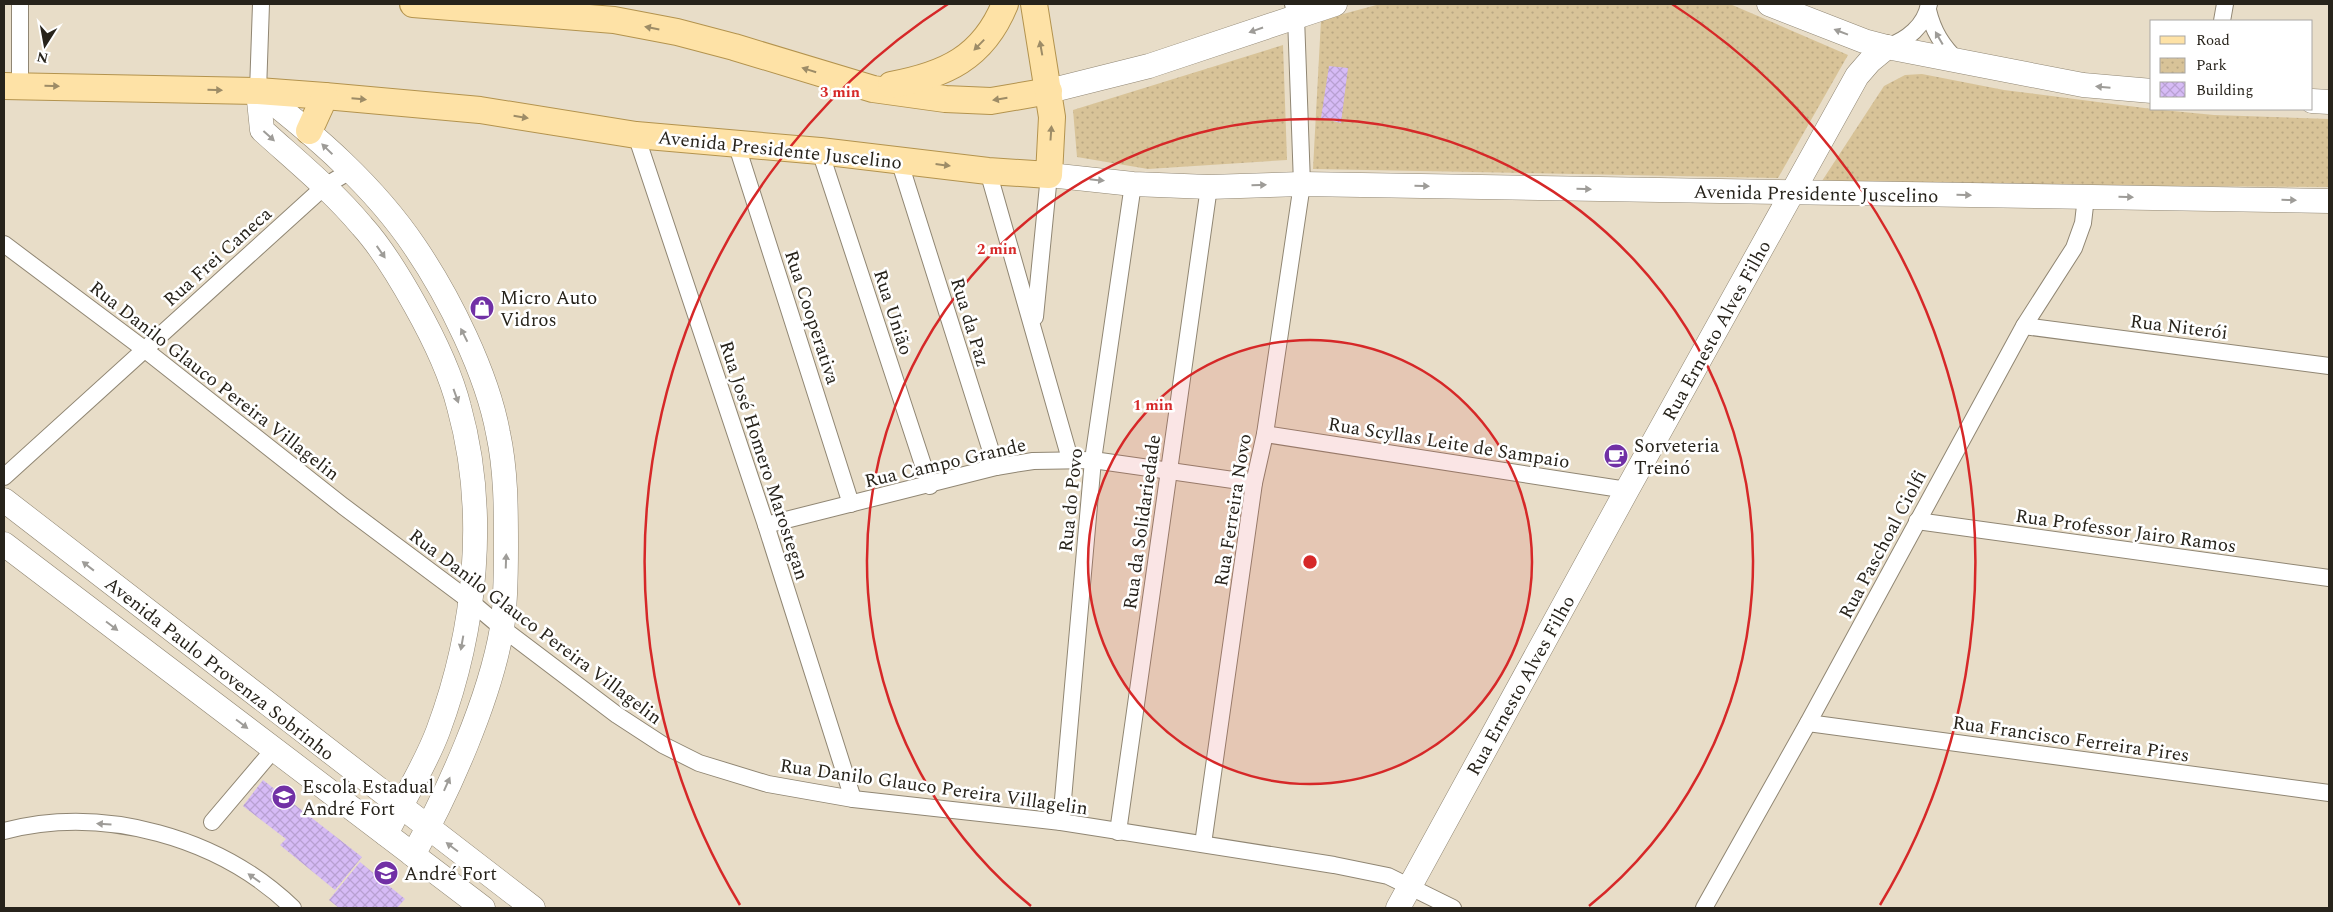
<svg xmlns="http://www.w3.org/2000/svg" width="2333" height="912" font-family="Spectral,serif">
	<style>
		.park { fill: url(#park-dots) }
		.building { fill: url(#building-cross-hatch) }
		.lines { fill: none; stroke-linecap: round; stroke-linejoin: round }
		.street-casing { stroke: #908673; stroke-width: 18 }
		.secondary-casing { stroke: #908673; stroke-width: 25 }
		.primary-casing { stroke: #b3934e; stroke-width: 28 }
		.street { stroke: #fff; stroke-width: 16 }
		.secondary { stroke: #fff; stroke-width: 24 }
		.primary { stroke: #fee2a6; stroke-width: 26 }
		.oneway { fill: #9d8c67 }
		.oneway2 { fill: #9e9c98 }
		.ring { fill: none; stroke: #d62828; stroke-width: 2.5 }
		.labels { text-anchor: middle; stroke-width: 5; stroke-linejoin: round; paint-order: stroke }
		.street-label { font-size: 19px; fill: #27231b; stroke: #fff }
		.poi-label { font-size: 19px; fill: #27231b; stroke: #fff; text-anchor: start }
		.centre { fill: #d62828; stroke: #fff; stroke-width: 2.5 }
		.ring-label { font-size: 15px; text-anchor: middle; font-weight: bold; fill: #d62828; stroke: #fff; stroke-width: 5; stroke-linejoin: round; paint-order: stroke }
	</style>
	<defs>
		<pattern id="park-dots" width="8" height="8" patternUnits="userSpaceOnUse" patternTransform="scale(1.25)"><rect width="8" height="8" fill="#d8c398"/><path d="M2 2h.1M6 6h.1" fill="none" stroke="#b9a782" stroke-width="1.8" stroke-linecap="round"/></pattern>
		<pattern id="building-cross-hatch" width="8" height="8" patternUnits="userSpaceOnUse" patternTransform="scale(1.25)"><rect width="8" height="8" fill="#d6bbf6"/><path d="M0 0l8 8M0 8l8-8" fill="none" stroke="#b8a0d2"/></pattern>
	</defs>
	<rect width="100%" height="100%" fill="#e8ddc8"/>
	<g class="park">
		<path d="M1380,4H1730L1848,55L1778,178L1313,169L1321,20Z"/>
		<path d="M1283,45L1287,160L1148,169L1077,157L1073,110Z"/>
		<path d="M1922,74L2004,90L2152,109L2214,115L2329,119V187L1820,184L1884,86L1905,75Z"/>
	</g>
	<g class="building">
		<path d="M1329,66L1348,68L1341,123L1321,118Z"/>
		<path d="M263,780L362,857L335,890L280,845L286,839L243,806Z"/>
		<path d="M360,862L405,899L397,908H339L329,900Z"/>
	</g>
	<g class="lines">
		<defs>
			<g id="street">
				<path d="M1928,10C1933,31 1942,46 1958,61"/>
				<path d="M2222,21L2225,4"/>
				<path d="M1887,47C1907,40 1925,26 1929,4"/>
				<path d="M20,85V4"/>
				<path d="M258,91L261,4"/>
				<path d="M636,135L766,525L853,799"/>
				<path d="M736,143L851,504"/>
				<path d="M820,151L930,486"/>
				<path d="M899,160L996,467"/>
				<path d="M988,171L1070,459"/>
				<path d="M4,244L144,349L343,506L470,601L502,628L617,715L663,745L699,763L768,784L853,799L1061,822L1334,865L1388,876L1453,908"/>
				<path d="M1035,317L1049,175"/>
				<path d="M2024,326L2329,366"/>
				<path d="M1265,434L1627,490"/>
				<path d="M4,477L325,186L350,171"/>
				<path d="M1917,521L2329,578"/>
				<path d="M766,525L996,467L1033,461L1093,460L1254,483"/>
				<path d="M1808,723L2329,793"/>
				<path d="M212,822L274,749"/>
				<path d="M1061,822L1093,460L1133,184"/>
				<path d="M4,831C104,805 219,837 293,908"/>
				<path d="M1118,832L1209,187"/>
				<path d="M1203,844L1254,483L1265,434L1302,184L1296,17L1293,4"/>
				<path d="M1704,908L1808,723L2024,326L2074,248L2083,223L2086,197"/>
			</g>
			<g id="secondary">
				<path d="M1769,4L1864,41L1887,47L2083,85L2152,91"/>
				<path d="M258,91C316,136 374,186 415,247C449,297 487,373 498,433C506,470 506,508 506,546C506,573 506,602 502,628C490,699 448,793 413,855"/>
				<path d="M258,91L262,130C296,161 332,190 362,226C383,249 400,278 415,305C433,337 450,371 459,407C488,512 476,629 438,731C425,766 403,800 386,834"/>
				<path d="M1049,91L1149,66L1335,4"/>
				<path d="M2312,101L2329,102"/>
				<path d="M1049,175L1133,184L1209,187L1302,184L2329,201"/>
				<path d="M4,500L533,908"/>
				<path d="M4,544L483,908"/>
				<path d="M1398,908L1627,490L1857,76L1870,61L1887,47"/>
			</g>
			<g id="primary">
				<path d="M413,4L614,20L677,32L734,47L873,89L945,99L991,101L1049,91"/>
				<path d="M891,85C945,75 983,58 1005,4"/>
				<path d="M4,86L258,91L325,96L480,110L636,135L820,151L988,171L1049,175L1052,117L1034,4"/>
				<path d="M309,131L325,96"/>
			</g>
		</defs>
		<use href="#street" class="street-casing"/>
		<use href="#secondary" class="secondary-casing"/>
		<use href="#primary" class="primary-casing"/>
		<use href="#street" class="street"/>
		<use href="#secondary" class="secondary"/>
		<use href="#primary" class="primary"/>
	</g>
	<defs><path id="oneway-solid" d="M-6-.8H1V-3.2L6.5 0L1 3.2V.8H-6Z" transform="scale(1.25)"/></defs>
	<g class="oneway">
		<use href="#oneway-solid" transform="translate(652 28) rotate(-169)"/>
		<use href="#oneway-solid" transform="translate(979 45) rotate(134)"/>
		<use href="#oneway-solid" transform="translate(1041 48) rotate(-100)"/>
		<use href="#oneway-solid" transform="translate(809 70) rotate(-163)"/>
		<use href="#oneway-solid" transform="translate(52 86) rotate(1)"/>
		<use href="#oneway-solid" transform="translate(215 90) rotate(1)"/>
		<use href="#oneway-solid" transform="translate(359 99) rotate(5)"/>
		<use href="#oneway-solid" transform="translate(1000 99) rotate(171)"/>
		<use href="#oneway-solid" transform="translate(521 117) rotate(9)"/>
		<use href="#oneway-solid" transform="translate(1051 133) rotate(-86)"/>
		<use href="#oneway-solid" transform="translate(943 165) rotate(7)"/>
	</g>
	<g class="oneway2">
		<use href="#oneway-solid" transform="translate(1256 30) rotate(161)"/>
		<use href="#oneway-solid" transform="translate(1841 32) rotate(-159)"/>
		<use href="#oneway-solid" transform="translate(1939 38) rotate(-120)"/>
		<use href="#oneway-solid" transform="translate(2103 87) rotate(-175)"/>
		<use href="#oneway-solid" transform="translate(269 136) rotate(42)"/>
		<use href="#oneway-solid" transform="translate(327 149) rotate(-136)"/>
		<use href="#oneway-solid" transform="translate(1097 180) rotate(6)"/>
		<use href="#oneway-solid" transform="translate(1259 185) rotate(-2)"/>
		<use href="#oneway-solid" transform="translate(1422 186) rotate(1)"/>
		<use href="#oneway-solid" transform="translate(1584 189) rotate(1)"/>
		<use href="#oneway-solid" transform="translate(1964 195) rotate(1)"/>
		<use href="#oneway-solid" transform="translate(2126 197) rotate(1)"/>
		<use href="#oneway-solid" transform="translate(2289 200) rotate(1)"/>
		<use href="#oneway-solid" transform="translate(381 252) rotate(55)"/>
		<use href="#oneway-solid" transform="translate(464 335) rotate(-117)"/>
		<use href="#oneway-solid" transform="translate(456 396) rotate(70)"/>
		<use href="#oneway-solid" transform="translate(506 561) rotate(-88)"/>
		<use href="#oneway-solid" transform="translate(88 566) rotate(-142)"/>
		<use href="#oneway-solid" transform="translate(112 626) rotate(37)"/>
		<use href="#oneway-solid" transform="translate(462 643) rotate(100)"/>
		<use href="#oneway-solid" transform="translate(242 724) rotate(37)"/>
		<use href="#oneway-solid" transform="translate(447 784) rotate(-66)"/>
		<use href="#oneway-solid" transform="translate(104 824) rotate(-176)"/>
		<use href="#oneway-solid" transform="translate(452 847) rotate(-143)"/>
		<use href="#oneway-solid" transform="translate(254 878) rotate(-145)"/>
	</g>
	<circle cx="1310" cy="562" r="222" fill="#d62828" fill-opacity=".12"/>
	<g class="ring">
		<circle cx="1310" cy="562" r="222"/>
		<path d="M1031 906A443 443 0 1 1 1589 906"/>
		<path d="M740 905A665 665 0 0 1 948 4M1672 4A665 665 0 0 1 1880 905"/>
	</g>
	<defs>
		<symbol id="shop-disc" viewBox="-11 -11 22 22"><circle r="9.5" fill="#7130a5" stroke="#fff"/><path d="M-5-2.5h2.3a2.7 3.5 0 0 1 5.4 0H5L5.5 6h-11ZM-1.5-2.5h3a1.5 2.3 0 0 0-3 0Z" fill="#fff"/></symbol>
		<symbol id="cafe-disc" viewBox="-11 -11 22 22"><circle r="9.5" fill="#7130a5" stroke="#fff"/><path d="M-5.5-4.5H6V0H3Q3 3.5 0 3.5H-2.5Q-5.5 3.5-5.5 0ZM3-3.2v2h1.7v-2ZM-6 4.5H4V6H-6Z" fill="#fff"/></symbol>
		<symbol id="school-disc" viewBox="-11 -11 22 22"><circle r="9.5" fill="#7130a5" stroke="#fff"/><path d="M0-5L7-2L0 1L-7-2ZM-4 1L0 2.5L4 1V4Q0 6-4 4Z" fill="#fff"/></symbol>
	</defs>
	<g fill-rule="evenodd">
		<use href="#shop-disc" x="468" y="294" width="28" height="28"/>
		<use href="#cafe-disc" x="1602" y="442" width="28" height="28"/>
		<use href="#school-disc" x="270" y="783" width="28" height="28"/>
		<use href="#school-disc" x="372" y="859" width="28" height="28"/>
	</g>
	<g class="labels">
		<g class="street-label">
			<text transform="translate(780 149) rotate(6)" y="7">Avenida Presidente Juscelino</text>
			<text transform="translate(1816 193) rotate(1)" y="7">Avenida Presidente Juscelino</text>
			<text transform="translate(217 256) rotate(-42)" y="7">Rua Frei Caneca</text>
			<text transform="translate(894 312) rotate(72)" y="7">Rua União</text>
			<text transform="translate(813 317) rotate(72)" y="7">Rua Cooperativa</text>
			<text transform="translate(971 322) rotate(73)" y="7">Rua da Paz</text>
			<text transform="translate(2179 326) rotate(7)" y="7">Rua Niterói</text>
			<text transform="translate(1716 330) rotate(-61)" y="7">Rua Ernesto Alves Filho</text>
			<text transform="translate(215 380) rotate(38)" y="7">Rua Danilo Glauco Pereira Villagelin</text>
			<text transform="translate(1449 442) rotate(9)" y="7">Rua Scyllas Leite de Sampaio</text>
			<text transform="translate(765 460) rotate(72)" y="7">Rua José Homero Marostegan</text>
			<text transform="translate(945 462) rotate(-13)" y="7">Rua Campo Grande</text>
			<text transform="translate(1070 500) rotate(-84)" y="7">Rua do Povo</text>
			<text transform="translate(1232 510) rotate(-81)" y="7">Rua Ferreira Novo</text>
			<text transform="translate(1141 522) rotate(-82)" y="7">Rua da Solidariedade</text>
			<text transform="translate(2126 530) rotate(8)" y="7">Rua Professor Jairo Ramos</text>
			<text transform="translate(1882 544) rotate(-62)" y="7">Rua Paschoal Ciolfi</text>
			<text transform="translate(536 626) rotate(37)" y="7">Rua Danilo Glauco Pereira Villagelin</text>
			<text transform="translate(220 668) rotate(38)" y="7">Avenida Paulo Provenza Sobrinho</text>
			<text transform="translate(1520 685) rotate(-61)" y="7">Rua Ernesto Alves Filho</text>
			<text transform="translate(2071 738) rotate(8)" y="7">Rua Francisco Ferreira Pires</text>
			<text transform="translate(934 786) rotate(8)" y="7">Rua Danilo Glauco Pereira Villagelin</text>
		</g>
		<g class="poi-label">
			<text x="500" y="304">Micro Auto<tspan x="500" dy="22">Vidros</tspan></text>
			<text x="1634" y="452">Sorveteria<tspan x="1634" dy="22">Treinó</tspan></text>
			<text x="302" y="793">Escola Estadual<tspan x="302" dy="22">André Fort</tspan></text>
			<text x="404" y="880">André Fort</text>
		</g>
	</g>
	<circle cx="1310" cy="562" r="8" class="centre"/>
	<g class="ring-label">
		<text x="840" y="97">3 min</text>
		<text x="997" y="254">2 min</text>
		<text x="1153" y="410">1 min</text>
	</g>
	<rect width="2333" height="912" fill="none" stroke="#27231b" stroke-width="10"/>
	<rect x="2150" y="20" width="162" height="90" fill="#ffffff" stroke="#a9a7a4"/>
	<rect x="2160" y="36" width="25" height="8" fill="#fee2a6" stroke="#a9a7a4"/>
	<text x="2196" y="45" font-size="15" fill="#27231b">Road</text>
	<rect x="2160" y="58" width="25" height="15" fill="url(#park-dots)" stroke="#a9a7a4"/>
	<text x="2196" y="70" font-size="15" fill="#27231b">Park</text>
	<rect x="2160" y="82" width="25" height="15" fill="url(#building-cross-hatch)" stroke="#a9a7a4"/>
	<text x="2196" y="95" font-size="15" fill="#27231b">Building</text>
	<g transform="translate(45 45) rotate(191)" stroke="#ffffff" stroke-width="4" paint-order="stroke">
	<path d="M0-4L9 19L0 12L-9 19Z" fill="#27231b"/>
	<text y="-8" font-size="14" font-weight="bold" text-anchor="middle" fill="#27231b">N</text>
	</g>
</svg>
